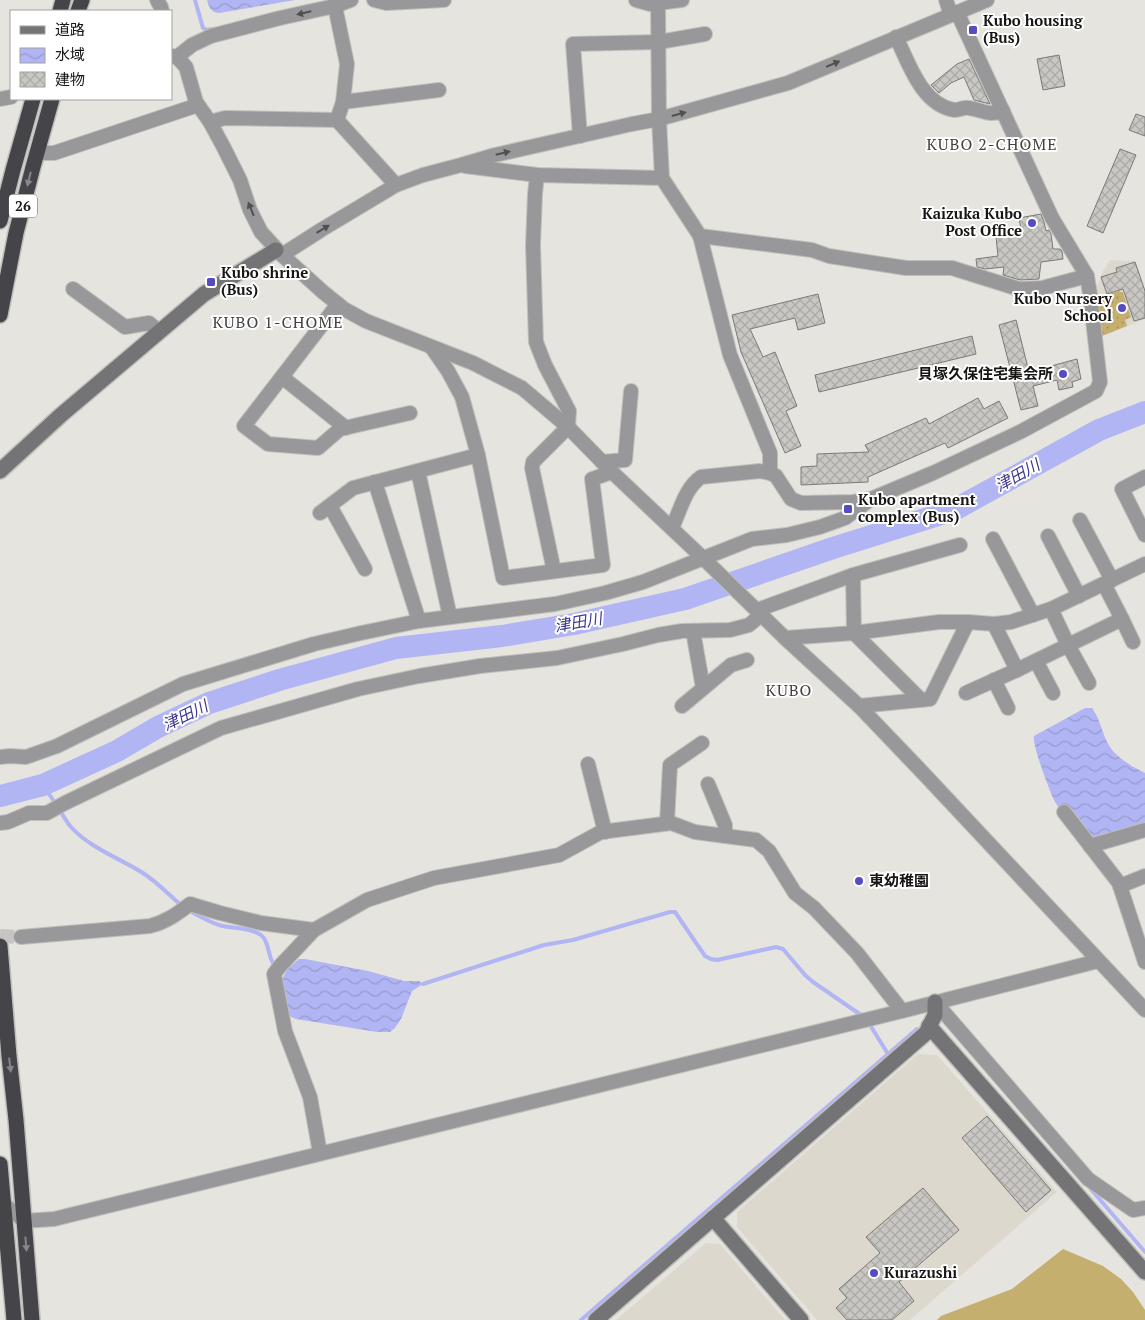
<svg xmlns="http://www.w3.org/2000/svg" width="1145" height="1320" font-family="'PT Serif','Noto Sans JP',serif">
	<style>
		.built { fill: #dcd8cd }
		.green { fill: url(#green-dots) }
		.pitch { fill: #c5af6f }
		.water { fill: url(#water-waves) }
		.lines { fill: none; stroke-linecap: round; stroke-linejoin: round }
		.stream { stroke: #b1b5f3; stroke-width: 4 }
		.river { stroke: #b1b5f3; stroke-width: 22 }
		.building { fill: url(#building-cross-hatch); stroke: #7b7a76 }
		.street-tunnel { stroke: #c6c5c1; stroke-width: 14; stroke-dasharray: 14 7; stroke-linecap: butt }
		.street-casing { stroke: #c0bfbb; stroke-width: 16 }
		.secondary-casing { stroke: #c0bfbb; stroke-width: 18 }
		.highway-casing { stroke: #c0bfbb; stroke-width: 18 }
		.street { stroke: #98989a; stroke-width: 14 }
		.secondary { stroke: #747477; stroke-width: 15 }
		.highway { stroke: #454549; stroke-width: 15 }
		.oneway { fill: #515051 }
		.oneway2 { fill: #868689 }
		.poi-dot { fill: #554cc3; stroke: #fff; stroke-width: 2 }
		.labels { text-anchor: middle; stroke-width: 4; stroke-linejoin: round; paint-order: stroke }
		.shield { fill: #fff; stroke: #5d5c5b; stroke-width: 1 }
		.shield-label { font-size: 14px; font-weight: bold; fill: #171615 }
		.poi-label { font-size: 15px; font-weight: bold; fill: #171615; stroke: #fff; text-anchor: start }
		.neighbourhood-label { font-size: 16px; letter-spacing: 1px; fill: #43423f; stroke: #fff }
		.water-label { font-size: 16px; font-style: italic; fill: #3e388f; stroke: #fff }
	</style>
	<defs>
		<pattern id="green-dots" width="8" height="8" patternUnits="userSpaceOnUse" patternTransform="scale(1.25)"><rect width="8" height="8" fill="#c5af6f"/><path d="M2 2h.1M6 6h.1" fill="none" stroke="#a8965f" stroke-width="1.8" stroke-linecap="round"/></pattern>
		<pattern id="water-waves" width="16" height="10" patternUnits="userSpaceOnUse" patternTransform="scale(1.25)"><rect width="16" height="10" fill="#b1b5f3"/><path d="M0 5q4-4 8 0t8 0" fill="none" stroke="#989bcf"/></pattern>
		<pattern id="building-cross-hatch" width="8" height="8" patternUnits="userSpaceOnUse" patternTransform="scale(1.25)"><rect width="8" height="8" fill="#c8c7c3"/><path d="M0 0l8 8M0 8l8-8" fill="none" stroke="#abaaa7"/></pattern>
	</defs>
	<rect width="100%" height="100%" fill="#e5e4df"/>
	<g class="built">
		<path d="M1110,260L1134,261L1136,262L1145,290V319L1102,336L1097,298V287L1103,271Z"/>
		<path d="M918,1054L937,1055L1057,1192L910,1320H817L737,1227V1212Z"/>
		<path d="M706,1243L720,1244L785,1320H616Z"/>
	</g>
	<path class="green" d="M1119,291L1123,293L1131,317L1125,320L1127,326L1102,336L1097,298Z"/>
	<path class="pitch" d="M1063,1249L1103,1266L1121,1279L1133,1292L1145,1310V1320H937L941,1316L1012,1289Z"/>
	<g class="water">
		<path d="M207,0H295L219,13C211,12 209,8 207,0Z"/>
		<path d="M1085,708H1092C1101,720 1102,735 1110,747C1118,759 1133,767 1145,773V823L1094,838H1090C1081,829 1061,812 1055,802C1050,792 1032,745 1034,736Z"/>
		<path d="M299,959H305L368,971L404,981H419L423,984L412,991L401,1019L395,1028L390,1032H377L296,1019L291,1017L287,1012L281,982L287,969Z"/>
	</g>
	<g class="lines">
		<g class="stream">
			<path d="M195,0L203,28L207,30L212,29"/>
			<path d="M43,785L53,800"/>
			<path d="M62,814C65,818 67,823 71,827C90,848 119,858 143,873C157,882 169,895 182,906"/>
			<path d="M188,910C197,915 209,922 219,925C232,929 250,927 261,935C270,942 267,957 275,966"/>
			<path d="M423,984L544,945L573,940L670,912H675L705,956L711,959L717,960L776,947L783,949L805,975L813,982L861,1015"/>
			<path d="M870,1025L888,1054"/>
			<path d="M1089,1187L1145,1252"/>
			<path d="M581,1320L917,1029"/>
		</g>
		<path class="river" d="M0,796L43,785L117,751L158,727L209,703L279,680L396,648L502,636L574,624L685,599L833,548L954,510L1099,430L1145,412"/>
	</g>
	<g class="building">
		<path d="M1059,55L1065,86L1043,90L1037,59Z"/>
		<path d="M969,59L990,104L974,100L964,77L951,83L939,93L931,85L957,64Z"/>
		<path d="M1136,114L1145,117V136L1129,130Z"/>
		<path d="M1120,149L1136,155L1103,233L1087,226Z"/>
		<path d="M1041,214L1044,222L1046,231L1049,230L1051,234L1053,249H1060L1062,251L1063,259L1041,262L1039,279L1020,280L1003,275L1004,267L985,269L977,267L976,259L998,256L996,237L1022,234L1019,218Z"/>
		<path d="M1135,262L1145,291V318L1134,321L1123,289L1107,294L1101,277L1117,272L1116,268Z"/>
		<path d="M818,294L825,323L798,330L795,318L750,329L763,357L775,352L797,406L786,411L801,446L785,453L741,352L732,315Z"/>
		<path d="M1016,320L1029,372L1077,359L1081,379L1072,382L1073,387L1059,390L1057,380L1033,386L1038,406L1021,410L999,325Z"/>
		<path d="M972,336L976,354L819,392L815,375Z"/>
		<path d="M978,398L984,409L999,401L1008,418L948,448L945,443L868,477V482L801,485V467L817,466V454L869,452L865,445L926,418L929,424Z"/>
		<path d="M987,1116L1051,1190L1026,1212L962,1138Z"/>
		<path d="M923,1188L959,1230L899,1282L914,1301L892,1320H847L836,1308L847,1298L839,1289L880,1253L866,1237Z"/>
	</g>
	<g class="lines">
		<path class="street-tunnel" d="M0,936L21,937"/>
		<defs>
			<g id="street">
				<path d="M157,0L161,7L162,11"/>
				<path d="M374,0L386,3L444,0"/>
				<path d="M636,0L650,4L682,0"/>
				<path d="M946,0L951,15"/>
				<path d="M658,3L659,119L662,178"/>
				<path d="M335,6L347,64L343,102L337,120L396,185"/>
				<path d="M896,37C909,63 921,104 954,110C959,110 964,107 969,108C984,110 987,116 1003,111"/>
				<path d="M171,56L177,57L186,67L196,102L210,122L223,146L240,180L250,210L261,232L282,255L323,292L344,309L366,321L473,363L522,388L568,427L612,472L704,559L785,638L859,706L924,774L1145,1010"/>
				<path d="M177,57L192,45L211,36L280,18L335,6L351,0"/>
				<path d="M0,99L11,97"/>
				<path d="M343,102L439,90"/>
				<path d="M210,122L225,118L337,120"/>
				<path d="M580,136L573,44L659,42L705,34"/>
				<path d="M37,153H54L198,105"/>
				<path d="M465,166L537,175L662,178L700,236L812,250L829,256L906,268H952L1019,289L1042,288L1087,276"/>
				<path d="M537,175L535,194L533,245L536,342L545,365L569,411L568,427L533,462L532,468L554,571"/>
				<path d="M700,236L730,355L770,453V473"/>
				<path d="M282,255L321,230L396,185L423,175L461,165L495,155L632,124L659,119L788,83L987,0"/>
				<path d="M73,289L125,327L149,323L159,332"/>
				<path d="M338,304L244,426L268,444L318,448L340,429L410,413"/>
				<path d="M432,348L448,371L462,397L478,455L503,578L603,565L592,479L612,472"/>
				<path d="M282,377L346,428"/>
				<path d="M602,462L625,460L631,391"/>
				<path d="M418,471L450,617"/>
				<path d="M1145,477L1122,489L1145,535"/>
				<path d="M375,482L419,621"/>
				<path d="M330,506L365,569"/>
				<path d="M320,513L353,488L478,455"/>
				<path d="M1080,520L1112,580"/>
				<path d="M672,528C680,511 685,488 701,477L760,471L770,473L776,476L791,499L801,503L853,502L871,499L933,473L1020,432L1096,391L1100,382L1090,294L1087,276L1052,218L957,12"/>
				<path d="M1048,536L1079,596"/>
				<path d="M993,539L1033,615"/>
				<path d="M853,575L854,633L921,700"/>
				<path d="M1051,609L1068,645L1089,683"/>
				<path d="M757,610L853,575L960,545"/>
				<path d="M1122,619L1133,642"/>
				<path d="M693,631L703,688"/>
				<path d="M785,638L854,633L939,622H968L994,624L1011,622L1051,609L1145,564"/>
				<path d="M1036,661L1053,693"/>
				<path d="M1017,670L1122,619L1104,584"/>
				<path d="M994,680L1008,708"/>
				<path d="M966,693L1017,670L994,624"/>
				<path d="M682,706L731,665L747,660"/>
				<path d="M859,706L930,699L968,622"/>
				<path d="M0,757L10,756L26,757L57,746L183,684L314,644L361,633L419,621L555,604L605,593L643,582L752,539L787,535L820,527L845,518L871,499"/>
				<path d="M588,764L605,832"/>
				<path d="M708,784L725,825V836"/>
				<path d="M1064,812L1119,883L1145,962"/>
				<path d="M0,823L8,822L29,813H47L65,803L221,728L358,689L419,676L480,666L557,658L623,644L658,635L682,631L730,630L749,625L762,614"/>
				<path d="M667,823L670,765L702,743"/>
				<path d="M1090,846L1145,830"/>
				<path d="M1120,886L1145,876"/>
				<path d="M21,937L150,926C166,922 177,914 190,904L220,913L261,923L314,930"/>
				<path d="M935,1002L1088,1179L1133,1210L1145,1208"/>
				<path d="M320,1153L310,1097L285,1031L274,974L280,966L314,930L367,900L434,878L559,855L601,832L671,823L695,832L756,840L769,851L795,893L814,908L857,953L902,1011"/>
				<path d="M0,1203H3L24,1221L54,1219L902,1011L1098,961"/>
			</g>
			<g id="secondary">
				<path d="M0,471L61,415L204,294L276,250"/>
				<path d="M929,1026L1145,1272"/>
				<path d="M713,1218L801,1320"/>
				<path d="M596,1320L926,1033L935,1015V1002"/>
			</g>
			<g id="highway">
				<path d="M60,11L63,0"/>
				<path d="M78,11L82,0"/>
				<path d="M0,221L13,170L33,99"/>
				<path d="M0,315L16,233L33,167L52,99"/>
				<path d="M0,946L9,1056L16,1120L32,1320"/>
				<path d="M0,1164L14,1320"/>
			</g>
		</defs>
		<use href="#street" class="street-casing"/>
		<use href="#secondary" class="secondary-casing"/>
		<use href="#highway" class="highway-casing"/>
		<use href="#street" class="street"/>
		<use href="#secondary" class="secondary"/>
		<use href="#highway" class="highway"/>
	</g>
	<defs><path id="oneway-solid" d="M-6-.8H1V-3.2L6.5 0L1 3.2V.8H-6Z" transform="scale(1.25)"/></defs>
	<g class="oneway">
		<use href="#oneway-solid" transform="translate(304 13) rotate(167)"/>
		<use href="#oneway-solid" transform="translate(833 64) rotate(-23)"/>
		<use href="#oneway-solid" transform="translate(679 114) rotate(-15)"/>
		<use href="#oneway-solid" transform="translate(503 153) rotate(-13)"/>
		<use href="#oneway-solid" transform="translate(251 209) rotate(-112)"/>
		<use href="#oneway-solid" transform="translate(323 229) rotate(-31)"/>
	</g>
	<g class="oneway2">
		<use href="#oneway-solid" transform="translate(29 179) rotate(104)"/>
		<use href="#oneway-solid" transform="translate(10 1065) rotate(83)"/>
		<use href="#oneway-solid" transform="translate(26 1244) rotate(85)"/>
	</g>
	<g class="poi-dot">
		<rect x="968" y="25" width="10" height="10" rx="2.5"/>
		<circle cx="1032" cy="223" r="5"/>
		<rect x="206" y="277" width="10" height="10" rx="2.5"/>
		<circle cx="1122" cy="308" r="5"/>
		<circle cx="1063" cy="374" r="5"/>
		<rect x="843" y="504" width="10" height="10" rx="2.5"/>
		<circle cx="859" cy="881" r="5"/>
		<circle cx="874" cy="1273" r="5"/>
	</g>
	<g class="labels">
		<rect class="shield" x="9" y="194.5" width="28" height="23" rx="4"/>
		<g class="shield-label">
			<text x="23" y="211">26</text>
		</g>
		<g class="poi-label">
			<text x="983" y="26">Kubo housing<tspan x="983" dy="17">(Bus)</tspan></text>
			<text x="1022" y="219" text-anchor="end">Kaizuka Kubo<tspan x="1022" dy="17">Post Office</tspan></text>
			<text x="221" y="278">Kubo shrine<tspan x="221" dy="17">(Bus)</tspan></text>
			<text x="1112" y="304" text-anchor="end">Kubo Nursery<tspan x="1112" dy="17">School</tspan></text>
			<text x="1053" y="379" text-anchor="end">貝塚久保住宅集会所</text>
			<text x="858" y="505">Kubo apartment<tspan x="858" dy="17">complex (Bus)</tspan></text>
			<text x="869" y="886">東幼稚園</text>
			<text x="884" y="1278">Kurazushi</text>
		</g>
		<g class="neighbourhood-label">
			<text x="992" y="150">KUBO 2-CHOME</text>
			<text x="278" y="328">KUBO 1-CHOME</text>
			<text x="789" y="696">KUBO</text>
		</g>
		<g class="water-label">
			<text transform="translate(1017 475) rotate(-29)" y="6">津田川</text>
			<text transform="translate(578 622) rotate(-10)" y="6">津田川</text>
			<text transform="translate(185 715) rotate(-26)" y="6">津田川</text>
		</g>
	</g>
	<rect x="10" y="10" width="162" height="90" fill="#ffffff" stroke="#a2a2a1"/>
	<rect x="20" y="26" width="25" height="8" fill="#747477" stroke="#a2a2a1"/>
	<text x="55" y="35" font-size="15" fill="#171615">道路</text>
	<rect x="20" y="48" width="25" height="15" fill="url(#water-waves)" stroke="#a2a2a1"/>
	<text x="55" y="60" font-size="15" fill="#171615">水域</text>
	<rect x="20" y="72" width="25" height="15" fill="url(#building-cross-hatch)" stroke="#a2a2a1"/>
	<text x="55" y="85" font-size="15" fill="#171615">建物</text>
</svg>
